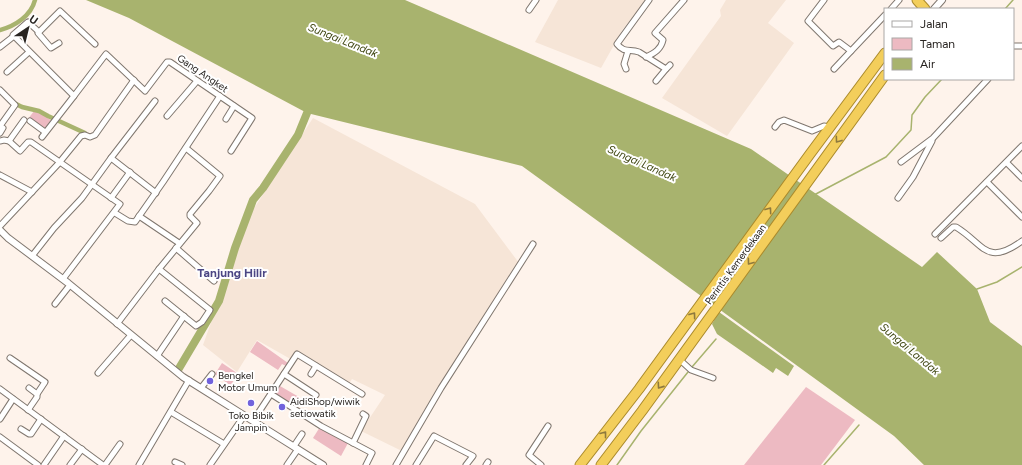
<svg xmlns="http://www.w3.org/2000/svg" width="1022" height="465" font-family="Figtree,sans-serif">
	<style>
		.built { fill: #f6e5d7 }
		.green { fill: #edbac2 }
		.water { fill: #a8b36e }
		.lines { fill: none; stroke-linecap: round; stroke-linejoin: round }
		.stream { stroke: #a8b36e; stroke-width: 1.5 }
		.canal { stroke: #a8b36e; stroke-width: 4.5 }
		.river { stroke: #a8b36e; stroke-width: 8 }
		.minor-casing { stroke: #80776f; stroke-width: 7 }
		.tertiary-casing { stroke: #80776f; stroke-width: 8 }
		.trunk-casing { stroke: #aa8a2c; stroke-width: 11 }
		.minor { stroke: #fff; stroke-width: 5 }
		.tertiary { stroke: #fff; stroke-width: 6 }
		.trunk { stroke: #f3ce5b; stroke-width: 9 }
		.oneway { stroke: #8e793e }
		.poi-dot { fill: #7162dc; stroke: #fff; stroke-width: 1.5 }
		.labels { text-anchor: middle; stroke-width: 4; stroke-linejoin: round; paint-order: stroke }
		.street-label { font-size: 10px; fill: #282421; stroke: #fff }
		.poi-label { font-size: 10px; fill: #282421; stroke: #fff; text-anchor: start }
		.water-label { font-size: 11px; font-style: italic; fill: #404712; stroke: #fff }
		.quarter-label { font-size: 12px; font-weight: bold; fill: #4b4684; stroke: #fff }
	</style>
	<rect width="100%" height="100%" fill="#fef3eb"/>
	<g class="built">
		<path d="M558,0H646L623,29L601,68L535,42Z"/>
		<path d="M726,0H786L768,23L794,43L727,136L662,98L721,16L720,10Z"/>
		<path d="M313,118L475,204L519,263L406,453L361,431L385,395L352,379L348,385L299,355L294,361L257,340L237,372L203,345L249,216Z"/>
	</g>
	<g class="green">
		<path d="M34,111L44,115L53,122L45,132L28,119Z"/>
		<path d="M257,341L288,363L286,366L282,364L278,370L250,352Z"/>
		<path d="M222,363L237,373L231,386L215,374Z"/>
		<path d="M280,386L299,397L294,407L274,395Z"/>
		<path d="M806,387L855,420L821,465H744Z"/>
		<path d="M320,427L348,443L341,456L313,438Z"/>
	</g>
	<g class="water">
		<path d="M86,0H405L751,149L922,267L937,252L977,289L990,322L1022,346V465H924L894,436L522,166L307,113L129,18Z"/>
		<path d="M719,312L794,366L788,376L776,368L773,373L717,334L712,324Z"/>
	</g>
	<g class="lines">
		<g class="stream">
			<path d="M1005,9L1013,0"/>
			<path d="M814,195L886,157L911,130L912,115L925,97L942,79"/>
			<path d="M977,289L997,282L1022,267"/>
			<path d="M692,367L716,339"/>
			<path d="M617,465L641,431L688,372"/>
			<path d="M824,465L859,425"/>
		</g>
		<g class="canal">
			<path d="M0,30C15,26 31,16 35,0"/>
			<path d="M12,102L22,107L39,111L48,116L85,133"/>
		</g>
		<path class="river" d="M178,370L219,301L235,248L253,200L263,188L298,135L307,113"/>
		<defs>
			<g id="minor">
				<path d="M649,0L617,44C624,53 629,49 639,52L666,69L670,65"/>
				<path d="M824,0L808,21L833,46L839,42L851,51"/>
				<path d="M891,9L899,0"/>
				<path d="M529,10L536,0"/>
				<path d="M13,36V35L28,22L39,32"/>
				<path d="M59,43L51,48L38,33L60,11L95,44"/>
				<path d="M1013,46H1022"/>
				<path d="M0,47L14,36L74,96L106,54L145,91L167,62H170L252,118L231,151"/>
				<path d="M646,57C655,53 661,49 663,40L655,33L684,0"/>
				<path d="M626,69L624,64L628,51"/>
				<path d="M834,69L885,15"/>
				<path d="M7,72L29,52"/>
				<path d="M656,81L666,69"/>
				<path d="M0,90L15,105L0,126"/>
				<path d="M167,116L197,81"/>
				<path d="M226,119L234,106"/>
				<path d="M30,121L45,132"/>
				<path d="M775,127L779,122L784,120L812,131L824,126L829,127"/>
				<path d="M0,133L3,128L1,127"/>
				<path d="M42,137L74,96"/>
				<path d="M0,141L4,140L9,141L24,120"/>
				<path d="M9,141L20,151L28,142H31L120,204L63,279"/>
				<path d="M111,158L156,193"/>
				<path d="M901,162L933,138L988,79"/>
				<path d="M1007,163L1022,178"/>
				<path d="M0,175L32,192"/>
				<path d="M987,182L1022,217"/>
				<path d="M111,198L130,172"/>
				<path d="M898,198L913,177L932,141"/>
				<path d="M115,213L128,221L135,222L163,182L220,96"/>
				<path d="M139,216L179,243"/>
				<path d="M0,226L59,163L81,136L85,135L90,137L95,135L134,80"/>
				<path d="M935,234L1022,146"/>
				<path d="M941,238L953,227H956C984,244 986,267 1022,241"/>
				<path d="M176,248L214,281"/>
				<path d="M32,256L54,228L82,198L111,158L155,101"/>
				<path d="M159,269L210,310L202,322L196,326L165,301"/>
				<path d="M55,304L70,285"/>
				<path d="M117,324L159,269L197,223L190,216V214L209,191L220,176L186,148"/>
				<path d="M157,356L184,316"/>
				<path d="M10,358L45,382L37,394"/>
				<path d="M679,359L691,370L713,378"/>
				<path d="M98,373L131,335"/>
				<path d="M284,374L316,395"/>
				<path d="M311,374L316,366"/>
				<path d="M201,388L212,374"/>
				<path d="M0,389L103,465"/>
				<path d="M271,394L321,426L372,453L366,465"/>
				<path d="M28,410L37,397V394L29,388"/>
				<path d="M171,412L224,444"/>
				<path d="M0,419L13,399"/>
				<path d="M253,421L297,354L362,394"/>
				<path d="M21,429L29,434H31L41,419"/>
				<path d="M0,437L38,465"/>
				<path d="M353,443L366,416L363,414"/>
				<path d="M294,446L302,434"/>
				<path d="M175,462L182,465"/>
				<path d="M44,465L64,436"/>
				<path d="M70,465L82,449"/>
				<path d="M105,465L120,444"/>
				<path d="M139,465L189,380"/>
				<path d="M210,465L244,416"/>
				<path d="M287,465L298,449"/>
				<path d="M396,465L441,388L533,244"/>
				<path d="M416,465L434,436L473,456L466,465"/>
				<path d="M486,465L488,462"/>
				<path d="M541,465L529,455L548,426"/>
			</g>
			<g id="tertiary">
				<path d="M934,9L942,0"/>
				<path d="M0,230L8,238L68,283L183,377L323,465"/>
			</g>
			<g id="trunk">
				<path d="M917,0L925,9"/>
				<path d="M580,465L639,389L810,154L885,53"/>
				<path d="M601,465L642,411L885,75"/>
			</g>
		</defs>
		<use href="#minor" class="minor-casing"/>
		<use href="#tertiary" class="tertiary-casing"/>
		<use href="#trunk" class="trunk-casing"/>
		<use href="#minor" class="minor"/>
		<use href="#tertiary" class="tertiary"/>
		<use href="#trunk" class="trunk"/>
	</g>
	<defs><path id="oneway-chevron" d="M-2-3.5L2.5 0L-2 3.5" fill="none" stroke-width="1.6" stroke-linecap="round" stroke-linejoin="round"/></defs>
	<g class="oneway">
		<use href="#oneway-chevron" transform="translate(838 140) rotate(126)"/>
		<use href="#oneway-chevron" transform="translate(769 210) rotate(-54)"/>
		<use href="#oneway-chevron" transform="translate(750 262) rotate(126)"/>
		<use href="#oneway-chevron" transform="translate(693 315) rotate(-54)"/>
		<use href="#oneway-chevron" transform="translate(660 386) rotate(125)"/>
		<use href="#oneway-chevron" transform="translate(604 434) rotate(-52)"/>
	</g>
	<g class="poi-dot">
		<circle cx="210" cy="381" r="4"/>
		<circle cx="251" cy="403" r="4"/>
		<circle cx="282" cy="407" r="4"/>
	</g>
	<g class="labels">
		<g class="street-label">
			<text transform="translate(203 73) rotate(34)" y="4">Gang Angket</text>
			<text transform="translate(735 264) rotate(-54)" y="4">Perintis Kemerdekaan</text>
		</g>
		<g class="poi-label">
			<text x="218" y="379">Bengkel<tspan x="218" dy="12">Motor Umum</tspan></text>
			<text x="290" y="405">AidiShop/wiwik<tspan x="290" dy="12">setiowatik</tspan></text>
			<text x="251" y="419" text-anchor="middle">Toko Bibik<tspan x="251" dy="12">Jampin</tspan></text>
		</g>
		<g class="water-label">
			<text transform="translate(343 40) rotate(22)" y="4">Sungai Landak</text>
			<text transform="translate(642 163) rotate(24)" y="4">Sungai Landak</text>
			<text transform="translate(910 349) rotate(40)" y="4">Sungai Landak</text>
		</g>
		<g class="quarter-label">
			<text x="232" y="277">Tanjung Hilir</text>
		</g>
	</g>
	<rect x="884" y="8" width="130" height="72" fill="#ffffff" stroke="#a9a7a6"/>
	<rect x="892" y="21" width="20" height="6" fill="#ffffff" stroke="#a9a7a6"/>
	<text x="920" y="28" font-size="12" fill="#282421">Jalan</text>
	<rect x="892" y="38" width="20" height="12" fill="#edbac2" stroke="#a9a7a6"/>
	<text x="920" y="48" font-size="12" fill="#282421">Taman</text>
	<rect x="892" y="58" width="20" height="12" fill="#a8b36e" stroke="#a9a7a6"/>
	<text x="920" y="68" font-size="12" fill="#282421">Air</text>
	<g transform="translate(28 28) rotate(35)" stroke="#ffffff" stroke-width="3" paint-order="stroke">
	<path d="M0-3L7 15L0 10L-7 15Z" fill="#282421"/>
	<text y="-6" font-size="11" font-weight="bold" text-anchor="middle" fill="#282421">U</text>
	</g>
</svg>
